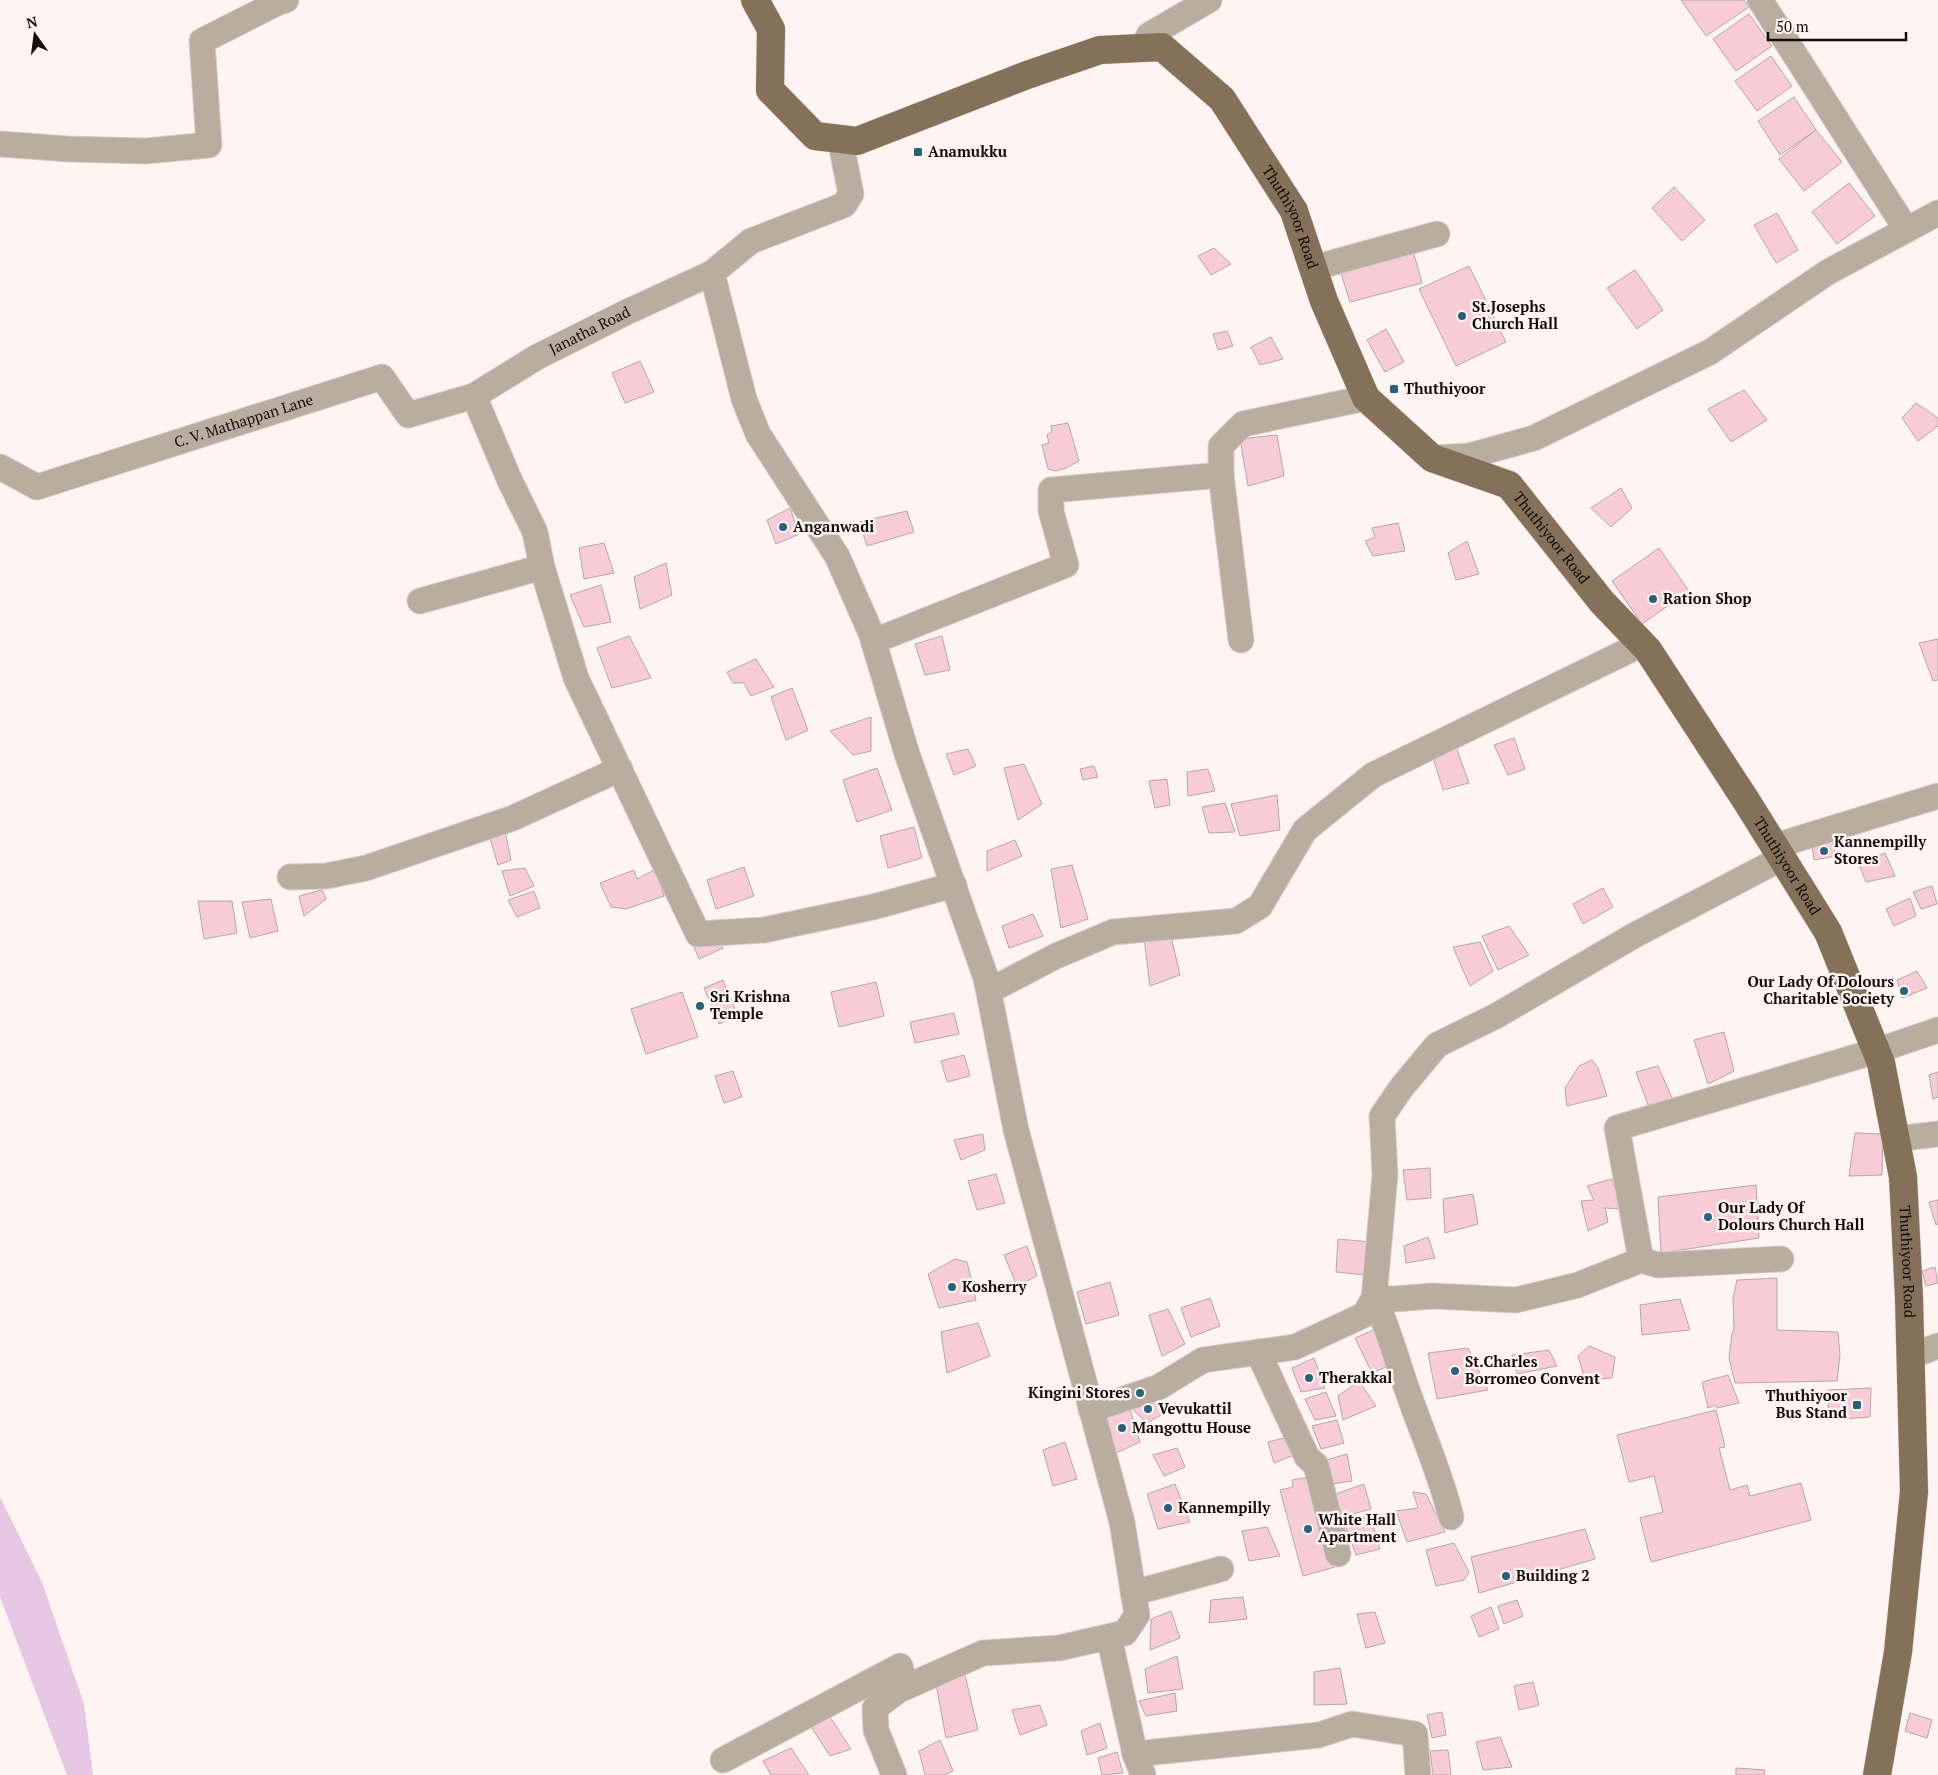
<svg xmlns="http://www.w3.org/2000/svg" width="1938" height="1775" font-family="'PT Serif',serif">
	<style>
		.water { fill: #e7c8e4 }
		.building { fill: #f8ccd6; stroke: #b7a6aa }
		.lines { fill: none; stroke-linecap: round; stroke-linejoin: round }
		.minor-casing { stroke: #d8cfcc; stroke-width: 27 }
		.major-casing { stroke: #d8cfcc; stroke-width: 29 }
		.minor { stroke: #b9ada0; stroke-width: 25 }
		.major { stroke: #857059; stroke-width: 28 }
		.poi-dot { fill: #27627b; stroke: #fef4f1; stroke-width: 2 }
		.labels { text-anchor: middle; stroke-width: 5; stroke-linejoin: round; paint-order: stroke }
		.poi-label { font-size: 15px; font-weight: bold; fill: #110b0a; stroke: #fef4f1; text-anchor: start }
		.street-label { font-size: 15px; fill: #110b0a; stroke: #fef4f1 }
	</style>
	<rect width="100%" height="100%" fill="#fef4f1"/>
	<path class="water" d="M0,1497L42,1582L84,1704L93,1775H67L0,1597Z"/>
	<g class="building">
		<path d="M1681,0H1744L1749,7L1706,36Z"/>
		<path d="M1749,14L1772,46L1736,71L1713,39Z"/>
		<path d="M1771,56L1792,86L1757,111L1735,81Z"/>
		<path d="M1794,97L1816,130L1780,155L1758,121Z"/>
		<path d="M1816,130L1842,162L1804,191L1779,159Z"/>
		<path d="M1849,183L1875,216L1837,244L1812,212Z"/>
		<path d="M1674,187L1705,220L1682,241L1652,208Z"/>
		<path d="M1777,213L1798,250L1776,263L1754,225Z"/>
		<path d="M1412,247L1422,283L1350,302L1339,267Z"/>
		<path d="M1214,248L1231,264L1211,275L1198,256Z"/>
		<path d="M1469,266L1506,342L1456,366L1419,289Z"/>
		<path d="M1635,270L1663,310L1637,329L1607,288Z"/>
		<path d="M1386,329L1404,362L1385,372L1367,340Z"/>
		<path d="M1227,331L1233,346L1218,350L1213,334Z"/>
		<path d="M1271,337L1283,359L1260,365L1251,347Z"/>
		<path d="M640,361L654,392L625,403L612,373Z"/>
		<path d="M1744,390L1767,420L1731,442L1708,409Z"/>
		<path d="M1916,403L1938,418V426L1918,441L1902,418Z"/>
		<path d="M1068,423L1079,461L1066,468L1056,471L1048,469L1042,445L1049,443L1047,435L1052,432L1051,426Z"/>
		<path d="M1277,435L1284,476L1248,486L1240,439Z"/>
		<path d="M1621,488L1632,508L1611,527L1591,508Z"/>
		<path d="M790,508L799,534L776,544L767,520Z"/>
		<path d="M907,511L914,532L867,546L859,522Z"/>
		<path d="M1398,523L1405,551L1373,556L1365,541L1375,537L1372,528Z"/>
		<path d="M1467,541L1479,574L1456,580L1448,553Z"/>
		<path d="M604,543L614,573L584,579L579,548Z"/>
		<path d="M1659,548L1689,591L1642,624L1612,581Z"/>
		<path d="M666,563L672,595L640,609L634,577Z"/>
		<path d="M601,585L611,622L584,627L570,595Z"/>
		<path d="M629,636L651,678L612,688L597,648Z"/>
		<path d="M942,636L950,670L925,675L915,644Z"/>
		<path d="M1938,639V680L1933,681L1919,643Z"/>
		<path d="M756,659L774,687L751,696L744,683H733L727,672Z"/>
		<path d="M792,688L808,730L786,740L771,697Z"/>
		<path d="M871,717V751L853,755L830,731Z"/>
		<path d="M1514,738L1525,769L1508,775L1494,745Z"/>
		<path d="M1455,744L1469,783L1443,790L1432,754Z"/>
		<path d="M968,749L976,766L954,775L946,754Z"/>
		<path d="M1024,764L1042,804L1018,820L1004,768Z"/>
		<path d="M1094,766L1098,777L1083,780L1080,769Z"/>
		<path d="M877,768L892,810L857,822L843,780Z"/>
		<path d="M1208,769L1215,791L1188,796L1187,772Z"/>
		<path d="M1167,779L1170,805L1155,808L1149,781Z"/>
		<path d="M1277,795L1280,830L1240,836L1231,804Z"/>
		<path d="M1225,803L1235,832L1209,833L1202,807Z"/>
		<path d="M914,827L922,858L888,868L880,836Z"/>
		<path d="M505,831L511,860L498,865L489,835Z"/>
		<path d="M1015,840L1022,856L987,871V851Z"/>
		<path d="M1832,840L1836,856L1814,860L1812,846Z"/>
		<path d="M1885,853L1895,876L1866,882L1858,862Z"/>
		<path d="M1072,865L1088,919L1061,928L1051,869Z"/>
		<path d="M744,867L754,896L716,909L707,880Z"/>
		<path d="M525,868L534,886L510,896L502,871Z"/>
		<path d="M656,869L664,896L626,909L611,907L600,883L634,870L637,879Z"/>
		<path d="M1932,886L1937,904L1921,909L1913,892Z"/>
		<path d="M1603,888L1613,907L1583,924L1573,904Z"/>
		<path d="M322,890L326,899L304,916L299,896Z"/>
		<path d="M534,891L540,908L517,917L508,900Z"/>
		<path d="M1910,898L1916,916L1894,926L1886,909Z"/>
		<path d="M271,899L278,931L250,938L242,902Z"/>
		<path d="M198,901H232L237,933L204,939Z"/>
		<path d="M1033,914L1043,936L1009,948L1002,926Z"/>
		<path d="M1509,926L1529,955L1498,970L1482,936Z"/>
		<path d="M717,933L723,948L699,959L693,944Z"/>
		<path d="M1171,936L1180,975L1150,986L1144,938Z"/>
		<path d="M1480,942L1493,971L1470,986L1453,947Z"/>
		<path d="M1917,971L1927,988L1902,998L1897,980Z"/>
		<path d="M723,980L738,1016L719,1024L704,988Z"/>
		<path d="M876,982L884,1016L839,1027L831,992Z"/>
		<path d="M682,992L698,1037L646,1054L631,1009Z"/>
		<path d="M954,1013L959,1034L915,1043L910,1022Z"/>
		<path d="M1724,1032L1734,1071L1708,1084L1694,1040Z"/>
		<path d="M964,1055L970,1076L947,1082L941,1061Z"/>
		<path d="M1592,1060L1598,1068L1607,1096L1567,1106L1565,1088L1579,1066Z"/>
		<path d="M1658,1066L1673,1100L1648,1105L1636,1072Z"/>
		<path d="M733,1071L742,1097L724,1103L715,1076Z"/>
		<path d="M1938,1072V1097L1933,1099L1929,1075Z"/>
		<path d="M1855,1133L1883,1134L1882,1175L1849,1176Z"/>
		<path d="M983,1134L985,1150L961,1160L954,1140Z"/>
		<path d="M1430,1168L1431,1198L1407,1200L1403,1170Z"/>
		<path d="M996,1174L1005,1203L977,1210L968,1181Z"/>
		<path d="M1612,1179L1621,1209L1605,1208L1608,1222L1588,1231L1581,1201L1594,1200L1587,1186Z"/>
		<path d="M1756,1185L1759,1238L1661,1253L1658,1197Z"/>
		<path d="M1473,1194L1478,1224L1445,1233L1443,1199Z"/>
		<path d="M1938,1200V1224L1936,1225L1929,1202Z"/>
		<path d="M1428,1237L1435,1258L1406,1263L1404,1246Z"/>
		<path d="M1338,1239L1371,1242L1366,1275L1336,1272Z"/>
		<path d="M1027,1246L1037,1276L1017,1286L1004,1255Z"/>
		<path d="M955,1259L967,1262L976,1300L939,1308L928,1274Z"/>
		<path d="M1935,1267L1938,1283L1926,1286L1922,1271Z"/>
		<path d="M1777,1278V1330L1838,1332L1840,1355L1837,1381L1735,1383L1729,1358L1732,1334L1734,1329L1733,1299L1737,1280Z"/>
		<path d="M1110,1282L1119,1315L1086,1324L1077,1292Z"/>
		<path d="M1210,1298L1220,1326L1191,1337L1181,1308Z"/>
		<path d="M1680,1299L1690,1330L1642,1335L1640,1305Z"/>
		<path d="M1168,1309L1185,1344L1162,1356L1149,1315Z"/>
		<path d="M978,1323L990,1356L947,1373L941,1332Z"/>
		<path d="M1378,1328L1393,1364L1372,1373L1355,1338Z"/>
		<path d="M1589,1346L1615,1357L1612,1378L1585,1380L1578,1356Z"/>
		<path d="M1468,1348L1488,1390L1437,1399L1428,1353Z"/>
		<path d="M1549,1350L1557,1366L1517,1374L1512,1355Z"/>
		<path d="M1314,1358L1325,1388L1301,1392L1292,1368Z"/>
		<path d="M1728,1375L1739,1403L1717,1408L1716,1405L1708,1408L1702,1382Z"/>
		<path d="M1359,1381L1376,1406L1343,1420L1338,1396Z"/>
		<path d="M1871,1388L1870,1417L1828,1420V1390Z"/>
		<path d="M1326,1392L1336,1416L1315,1420L1305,1399Z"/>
		<path d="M1153,1396L1166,1412L1147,1423L1129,1406Z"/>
		<path d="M1129,1406L1140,1442L1116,1453L1103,1414Z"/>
		<path d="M1716,1410L1725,1447L1719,1448L1730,1490L1747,1485L1750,1496L1801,1483L1811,1520L1651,1562L1640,1518L1663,1512L1654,1476L1629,1482L1617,1435Z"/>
		<path d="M1337,1420L1344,1443L1321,1449L1312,1426Z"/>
		<path d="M1291,1436L1299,1453L1274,1463L1268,1442Z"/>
		<path d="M1065,1442L1077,1479L1053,1486L1043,1450Z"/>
		<path d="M1177,1448L1185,1467L1164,1476L1153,1455Z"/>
		<path d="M1347,1454L1352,1481L1332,1484L1323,1461Z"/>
		<path d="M1316,1476L1335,1567L1303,1576L1280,1490L1293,1487L1292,1480Z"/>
		<path d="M1175,1484L1190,1522L1158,1529L1147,1494Z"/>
		<path d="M1364,1484L1371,1509L1338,1518L1330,1496Z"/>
		<path d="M1413,1492L1426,1494L1445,1532L1407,1542L1396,1511L1418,1508Z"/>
		<path d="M1370,1515L1380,1549L1356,1555L1344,1523Z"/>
		<path d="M1267,1527L1280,1556L1249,1561L1242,1531Z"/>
		<path d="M1585,1529L1595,1559L1479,1593L1471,1557Z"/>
		<path d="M1454,1543L1469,1572L1464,1580L1436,1586L1426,1550Z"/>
		<path d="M1243,1597L1247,1619L1209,1623L1211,1600Z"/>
		<path d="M1517,1600L1523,1616L1504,1624L1498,1606Z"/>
		<path d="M1491,1607L1499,1629L1479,1637L1471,1616Z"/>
		<path d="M1171,1611L1180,1638L1150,1650L1151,1619Z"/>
		<path d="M1375,1612L1385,1643L1366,1648L1357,1614Z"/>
		<path d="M1177,1656L1183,1689L1148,1693L1145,1669Z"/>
		<path d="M1340,1668L1347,1704L1314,1705V1672Z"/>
		<path d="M965,1675L978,1730L946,1738L936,1684Z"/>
		<path d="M1533,1682L1539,1705L1519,1710L1514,1686Z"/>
		<path d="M1175,1693L1177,1711L1146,1716L1139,1701Z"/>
		<path d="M1040,1705L1047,1725L1020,1735L1012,1710Z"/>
		<path d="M1442,1712L1446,1735L1432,1738L1427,1715Z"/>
		<path d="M1910,1713L1932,1720L1927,1738L1905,1731Z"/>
		<path d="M828,1714L851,1749L830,1756L810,1725Z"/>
		<path d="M1100,1723L1107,1748L1087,1755L1081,1731Z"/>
		<path d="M1500,1737L1512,1767L1483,1770L1476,1742Z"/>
		<path d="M940,1740L953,1771L945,1775H925L919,1751Z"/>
		<path d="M791,1748L809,1775H771L763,1761Z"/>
		<path d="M1448,1750L1451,1775H1433L1430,1751Z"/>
		<path d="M1117,1752L1123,1773L1102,1775L1098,1758Z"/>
		<path d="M1736,1768L1765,1770L1764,1775H1736Z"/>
	</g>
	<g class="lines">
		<defs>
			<g id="minor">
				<path d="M1760,0L1906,229"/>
				<path d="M1143,48L1149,35L1209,0"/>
				<path d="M840,139L851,194L844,205L751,241L712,273L744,399L758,434L837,556L871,633L907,754L986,978L1016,1130L1122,1522L1137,1615L1125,1633L1059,1648L983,1653L899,1690L875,1708L876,1730L894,1775"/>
				<path d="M0,144L68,149L146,151L209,145L202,41L279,2L286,0"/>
				<path d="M1313,268L1437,234"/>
				<path d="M474,396L510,481L535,532L542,567L576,678L698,934L764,930L873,907L954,885"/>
				<path d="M1434,458L1469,456L1534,438L1710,352L1828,272L1938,213"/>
				<path id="s1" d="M0,467L37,487L382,377L408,415L474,396L537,357L627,312L712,273"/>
				<path d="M1221,475L1241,640"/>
				<path d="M420,601L542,567"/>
				<path d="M874,641L1066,565L1051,511V490L1221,475V446L1243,424L1366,398"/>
				<path d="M1775,846L1938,796"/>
				<path d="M290,877L326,876L366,868L513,818L620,769"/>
				<path d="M989,991L1056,956L1113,932L1236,921L1260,906L1305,830L1373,775L1642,644"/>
				<path d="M1896,1139L1938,1134"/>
				<path d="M1641,1260L1617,1128L1876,1051L1938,1030"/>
				<path d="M1258,1352L1307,1457L1316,1465L1338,1554"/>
				<path d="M1911,1356L1938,1346"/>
				<path d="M1091,1410L1159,1387L1203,1360L1295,1347L1364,1315L1374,1298L1385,1175L1382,1116L1402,1087L1437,1045L1496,1016L1635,935L1782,858"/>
				<path d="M1451,1517C1441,1475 1423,1435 1409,1395C1397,1362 1389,1329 1374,1298L1394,1299L1433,1296L1516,1300L1578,1285L1641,1260L1658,1265L1781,1259"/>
				<path d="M1133,1593L1221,1569"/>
				<path d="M1109,1637L1135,1754L1319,1735L1352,1724L1415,1734L1418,1775"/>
				<path d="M1135,1754L1143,1775"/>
				<path d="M723,1760L900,1666L906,1687"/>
			</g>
			<g id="major">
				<path id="s2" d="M755,0L771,29L770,90L815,136L857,141L1027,75L1100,50L1162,47L1222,99L1294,211L1324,301L1366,398L1432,458L1509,485L1602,602L1648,650L1747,802L1828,932L1881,1063L1903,1177L1909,1298L1914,1492L1898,1652L1877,1775"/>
			</g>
		</defs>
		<use href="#minor" class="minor-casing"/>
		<use href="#major" class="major-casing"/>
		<use href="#minor" class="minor"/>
		<use href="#major" class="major"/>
	</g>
	<g class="poi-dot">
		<rect x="913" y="147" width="10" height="10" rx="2.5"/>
		<circle cx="1462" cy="316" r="5"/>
		<rect x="1389" y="384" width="10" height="10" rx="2.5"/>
		<circle cx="783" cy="527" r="5"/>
		<circle cx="1653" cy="599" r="5"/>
		<circle cx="1824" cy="851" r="5"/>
		<circle cx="1904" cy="991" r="5"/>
		<circle cx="700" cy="1006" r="5"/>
		<circle cx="1708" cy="1217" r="5"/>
		<circle cx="952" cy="1287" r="5"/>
		<circle cx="1455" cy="1371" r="5"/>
		<circle cx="1309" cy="1378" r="5"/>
		<circle cx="1140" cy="1393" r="5"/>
		<rect x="1852" y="1400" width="10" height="10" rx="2.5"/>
		<circle cx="1148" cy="1409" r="5"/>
		<circle cx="1122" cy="1428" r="5"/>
		<circle cx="1168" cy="1508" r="5"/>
		<circle cx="1308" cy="1529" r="5"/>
		<circle cx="1506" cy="1576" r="5"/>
	</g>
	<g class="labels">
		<g class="poi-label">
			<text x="928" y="157">Anamukku</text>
			<text x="1472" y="312">St.Josephs<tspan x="1472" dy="17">Church Hall</tspan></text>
			<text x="1404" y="394">Thuthiyoor</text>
			<text x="793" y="532">Anganwadi</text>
			<text x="1663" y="604">Ration Shop</text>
			<text x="1834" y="847">Kannempilly<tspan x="1834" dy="17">Stores</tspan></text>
			<text x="1894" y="987" text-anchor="end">Our Lady Of Dolours<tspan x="1894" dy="17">Charitable Society</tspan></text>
			<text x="710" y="1002">Sri Krishna<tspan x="710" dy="17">Temple</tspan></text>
			<text x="1718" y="1213">Our Lady Of<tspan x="1718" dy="17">Dolours Church Hall</tspan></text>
			<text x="962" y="1292">Kosherry</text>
			<text x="1465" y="1367">St.Charles<tspan x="1465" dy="17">Borromeo Convent</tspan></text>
			<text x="1319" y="1383">Therakkal</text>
			<text x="1130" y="1398" text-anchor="end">Kingini Stores</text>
			<text x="1847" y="1401" text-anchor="end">Thuthiyoor<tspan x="1847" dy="17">Bus Stand</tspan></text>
			<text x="1158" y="1414">Vevukattil</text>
			<text x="1132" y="1433">Mangottu House</text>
			<text x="1178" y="1513">Kannempilly</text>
			<text x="1318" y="1525">White Hall<tspan x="1318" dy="17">Apartment</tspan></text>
			<text x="1516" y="1581">Building 2</text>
		</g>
		<g class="street-label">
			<text dy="5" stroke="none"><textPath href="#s2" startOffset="739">Thuthiyoor Road</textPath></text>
			<text dy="5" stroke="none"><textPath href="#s1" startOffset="652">Janatha Road</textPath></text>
			<text dy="5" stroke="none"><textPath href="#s1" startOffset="259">C. V. Mathappan Lane</textPath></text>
			<text dy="5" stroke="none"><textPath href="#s2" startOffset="1174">Thuthiyoor Road</textPath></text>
			<text dy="5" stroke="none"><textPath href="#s2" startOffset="1579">Thuthiyoor Road</textPath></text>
			<text dy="5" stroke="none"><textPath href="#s2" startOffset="1999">Thuthiyoor Road</textPath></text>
		</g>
	</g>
	<g transform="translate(35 35) rotate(346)" stroke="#fef4f1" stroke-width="4" paint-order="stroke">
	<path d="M0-4L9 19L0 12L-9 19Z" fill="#110b0a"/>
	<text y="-8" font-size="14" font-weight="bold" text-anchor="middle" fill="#110b0a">N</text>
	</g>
	<path d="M1768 32v8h138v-8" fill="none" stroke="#110b0a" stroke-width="2.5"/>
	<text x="1776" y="32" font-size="15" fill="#110b0a" stroke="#fef4f1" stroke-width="4" paint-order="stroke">50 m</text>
</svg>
